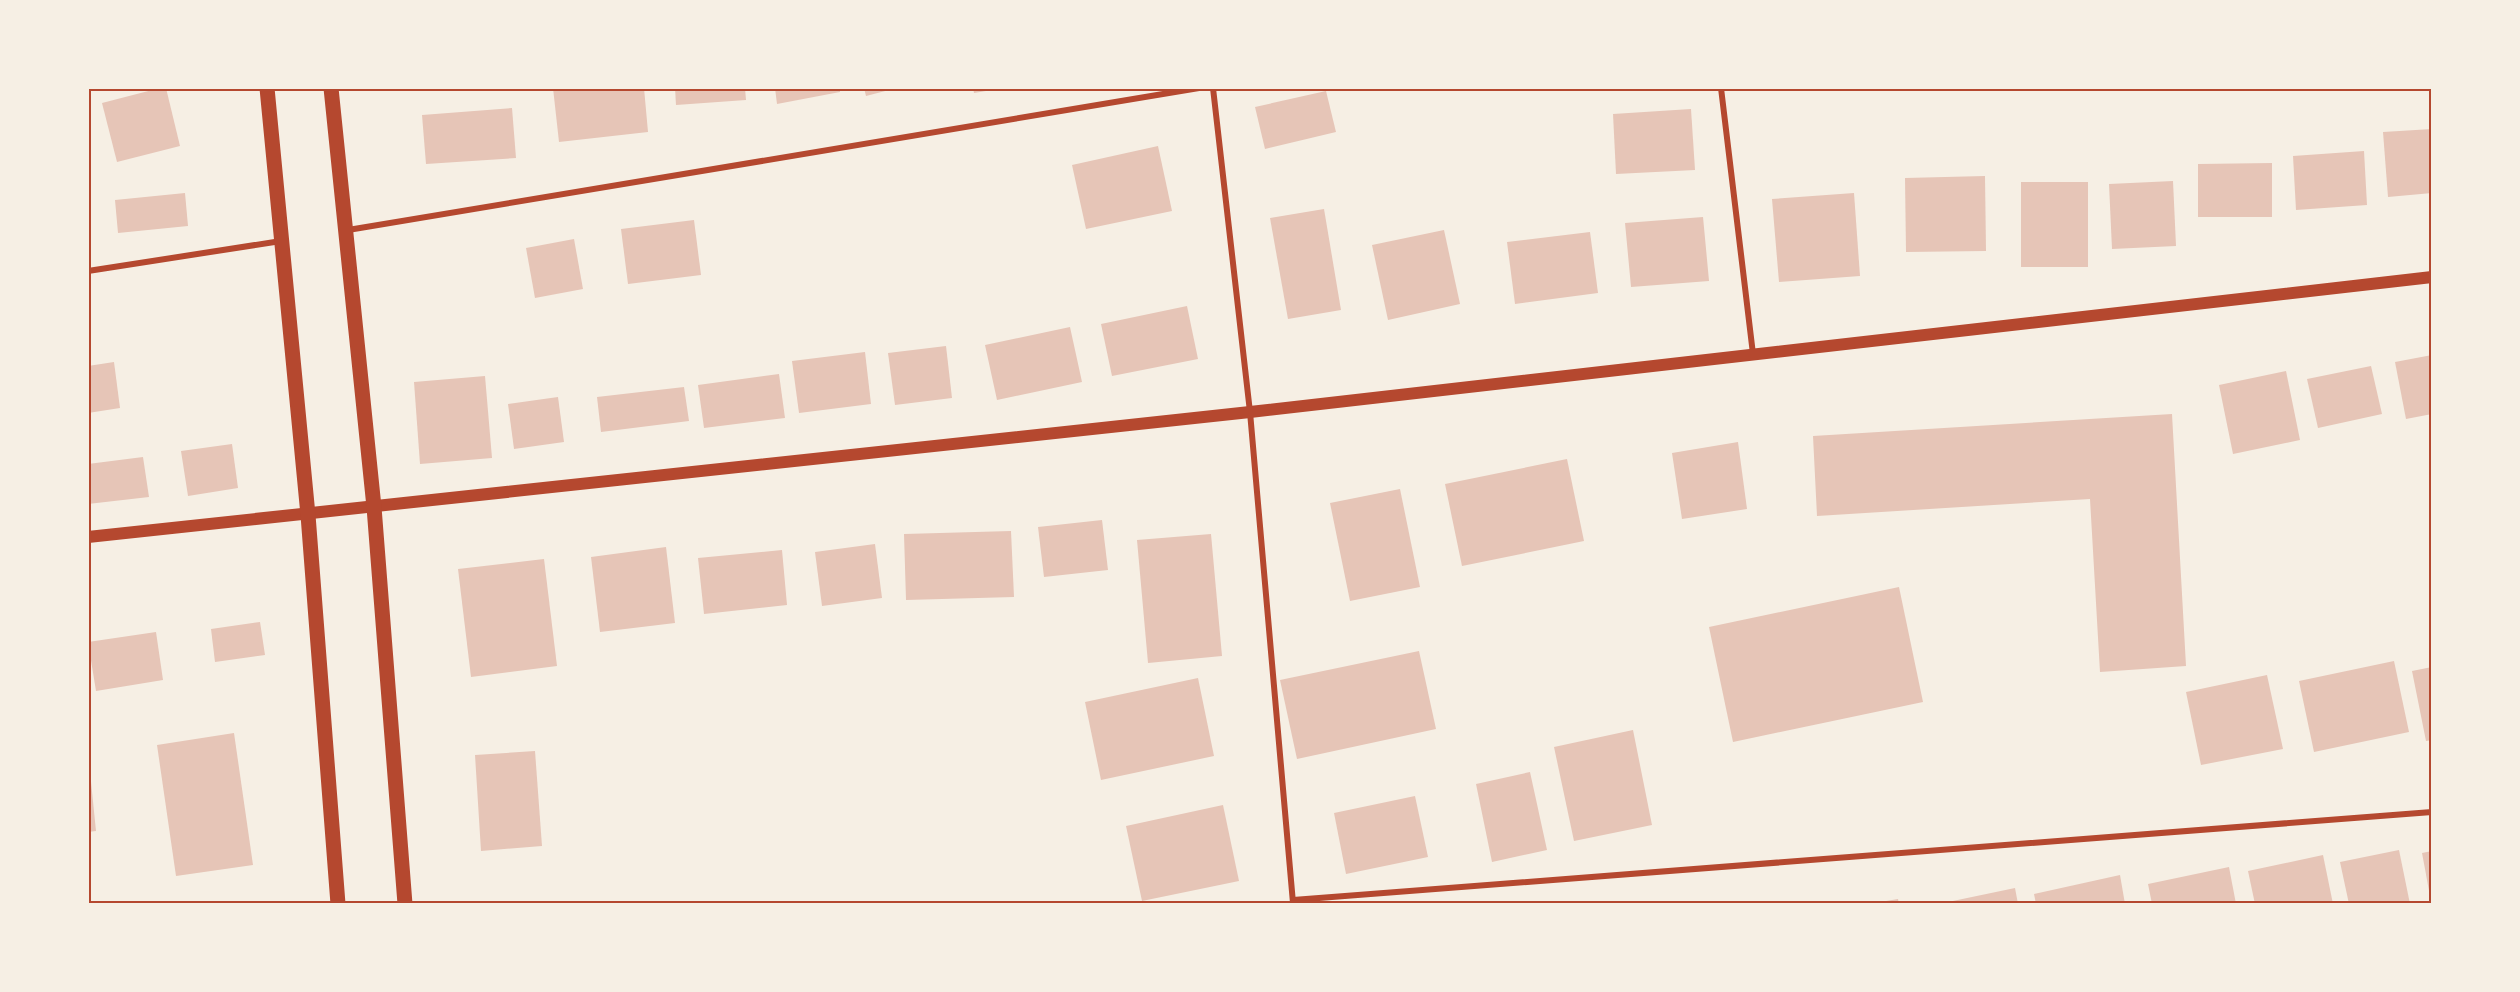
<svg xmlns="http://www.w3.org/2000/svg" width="2520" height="992" font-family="Raleway,sans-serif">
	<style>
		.building { fill: #e6c5b7 }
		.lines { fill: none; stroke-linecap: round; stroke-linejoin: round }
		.minor { stroke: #b5482f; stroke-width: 6 }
		.secondary { stroke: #b5482f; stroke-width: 12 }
		.primary { stroke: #b5482f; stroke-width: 15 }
		.neatline { fill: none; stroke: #b5482f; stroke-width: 2 }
	</style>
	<rect width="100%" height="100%" fill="#f6efe4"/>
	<g class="building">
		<path d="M160,88H166L180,146L117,162L102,103Z"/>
		<path d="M553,88H644L648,132L559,142Z"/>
		<path d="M675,88H745L746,100L676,105Z"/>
		<path d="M775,88H840V92L777,104Z"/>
		<path d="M864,88H893V89L866,96Z"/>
		<path d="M973,88H992V90L974,93Z"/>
		<path d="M1326,91L1336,132L1265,149L1255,107Z"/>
		<path d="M512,108L516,158L426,164L422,115Z"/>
		<path d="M1691,109L1695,170L1616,174L1613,114Z"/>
		<path d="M2432,129V193L2388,197L2383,132Z"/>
		<path d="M1158,146L1172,211L1086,229L1072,165Z"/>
		<path d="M2364,151L2367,205L2296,210L2293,156Z"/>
		<path d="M2272,163V217H2198V164Z"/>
		<path d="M1985,176L1986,251L1906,252L1905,178Z"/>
		<path d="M2173,181L2176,246L2112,249L2109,184Z"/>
		<rect x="2021" y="182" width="67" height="85"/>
		<path d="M185,193L188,226L118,233L115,200Z"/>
		<path d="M1854,193L1860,276L1779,282L1772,199Z"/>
		<path d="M1324,209L1341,310L1288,319L1270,218Z"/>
		<path d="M1703,217L1709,281L1631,287L1625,223Z"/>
		<path d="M694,220L701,275L628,284L621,229Z"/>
		<path d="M1444,230L1460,304L1388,320L1372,245Z"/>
		<path d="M1590,232L1598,293L1515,304L1507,242Z"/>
		<path d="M574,239L583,289L535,298L526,248Z"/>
		<path d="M1187,306L1198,359L1112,376L1101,324Z"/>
		<path d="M1070,327L1082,382L997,400L985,345Z"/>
		<path d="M946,346L952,398L895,405L888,353Z"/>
		<path d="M865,352L871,404L799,413L792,361Z"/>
		<path d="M2432,355V414L2406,419L2395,362Z"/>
		<path d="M114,362L120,408L88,413V366Z"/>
		<path d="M2371,366L2382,414L2318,428L2307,379Z"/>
		<path d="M2286,371L2300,440L2233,454L2219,385Z"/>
		<path d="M779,374L785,418L704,428L698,385Z"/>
		<path d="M485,376L492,458L420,464L414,382Z"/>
		<path d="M684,387L689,421L601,432L597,397Z"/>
		<path d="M558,397L564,442L514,449L508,404Z"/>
		<path d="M2172,414L2186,666L2100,672L2090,499L1817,516L1813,436Z"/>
		<path d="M1738,442L1747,509L1682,519L1672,453Z"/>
		<path d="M232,444L238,488L188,496L181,451Z"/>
		<path d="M143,457L149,497L88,504V464Z"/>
		<path d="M1567,459L1584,541L1462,566L1445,484Z"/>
		<path d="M1400,489L1420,587L1350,601L1330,503Z"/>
		<path d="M1102,520L1108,570L1044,577L1038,527Z"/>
		<path d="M1011,531L1014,597L906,600L904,534Z"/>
		<path d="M1211,534L1222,656L1148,663L1137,540Z"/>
		<path d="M875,544L882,598L822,606L815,552Z"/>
		<path d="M666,547L675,623L600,632L591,557Z"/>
		<path d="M782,550L787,605L704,614L698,558Z"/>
		<path d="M544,559L557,666L471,677L458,569Z"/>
		<path d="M1899,587L1923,702L1733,742L1709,627Z"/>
		<path d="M260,622L265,655L215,662L211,629Z"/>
		<path d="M156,632L163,680L96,691L88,642Z"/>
		<path d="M1419,651L1436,729L1297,759L1280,680Z"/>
		<path d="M2394,661L2409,732L2314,752L2299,681Z"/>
		<path d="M2432,667V740L2426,741L2412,671Z"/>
		<path d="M2267,675L2283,749L2201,765L2186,692Z"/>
		<path d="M1198,678L1214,756L1101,780L1085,702Z"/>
		<path d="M1633,730L1652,825L1574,841L1554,747Z"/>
		<path d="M234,733L253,865L176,876L157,745Z"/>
		<path d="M535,751L542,846L481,851L475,755Z"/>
		<path d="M88,752L96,831L88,832Z"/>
		<path d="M1530,772L1547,850L1492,862L1476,784Z"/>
		<path d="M1415,796L1428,857L1346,874L1334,813Z"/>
		<path d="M1223,805L1239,881L1142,901L1126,826Z"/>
		<path d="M2399,850L2410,904H2349L2340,862Z"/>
		<path d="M2432,851V896H2430L2422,853Z"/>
		<path d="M2323,855L2333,904H2255L2248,871Z"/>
		<path d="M2229,867L2236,904H2152L2148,884Z"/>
		<path d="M2120,875L2125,904H2036L2034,894Z"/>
		<path d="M2015,888L2018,904H1948V902Z"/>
		<path d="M1898,899L1899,904H1880V902Z"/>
	</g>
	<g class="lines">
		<g class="minor">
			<path d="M1213,88L1250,412L1293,903"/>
			<path d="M1721,88L1753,354"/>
			<path d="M348,230L1199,88"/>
			<path d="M88,271L281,241"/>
			<path d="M1293,900L2432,812"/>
		</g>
		<path class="secondary" d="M88,537L1250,412L2432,277"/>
		<g class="primary">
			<path d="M267,88L308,515L338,904"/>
			<path d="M331,88L374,507L405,904"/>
		</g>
	</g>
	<rect width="2520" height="992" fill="none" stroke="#f6efe4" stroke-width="180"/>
	<rect x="90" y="90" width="2340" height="812" class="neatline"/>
</svg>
